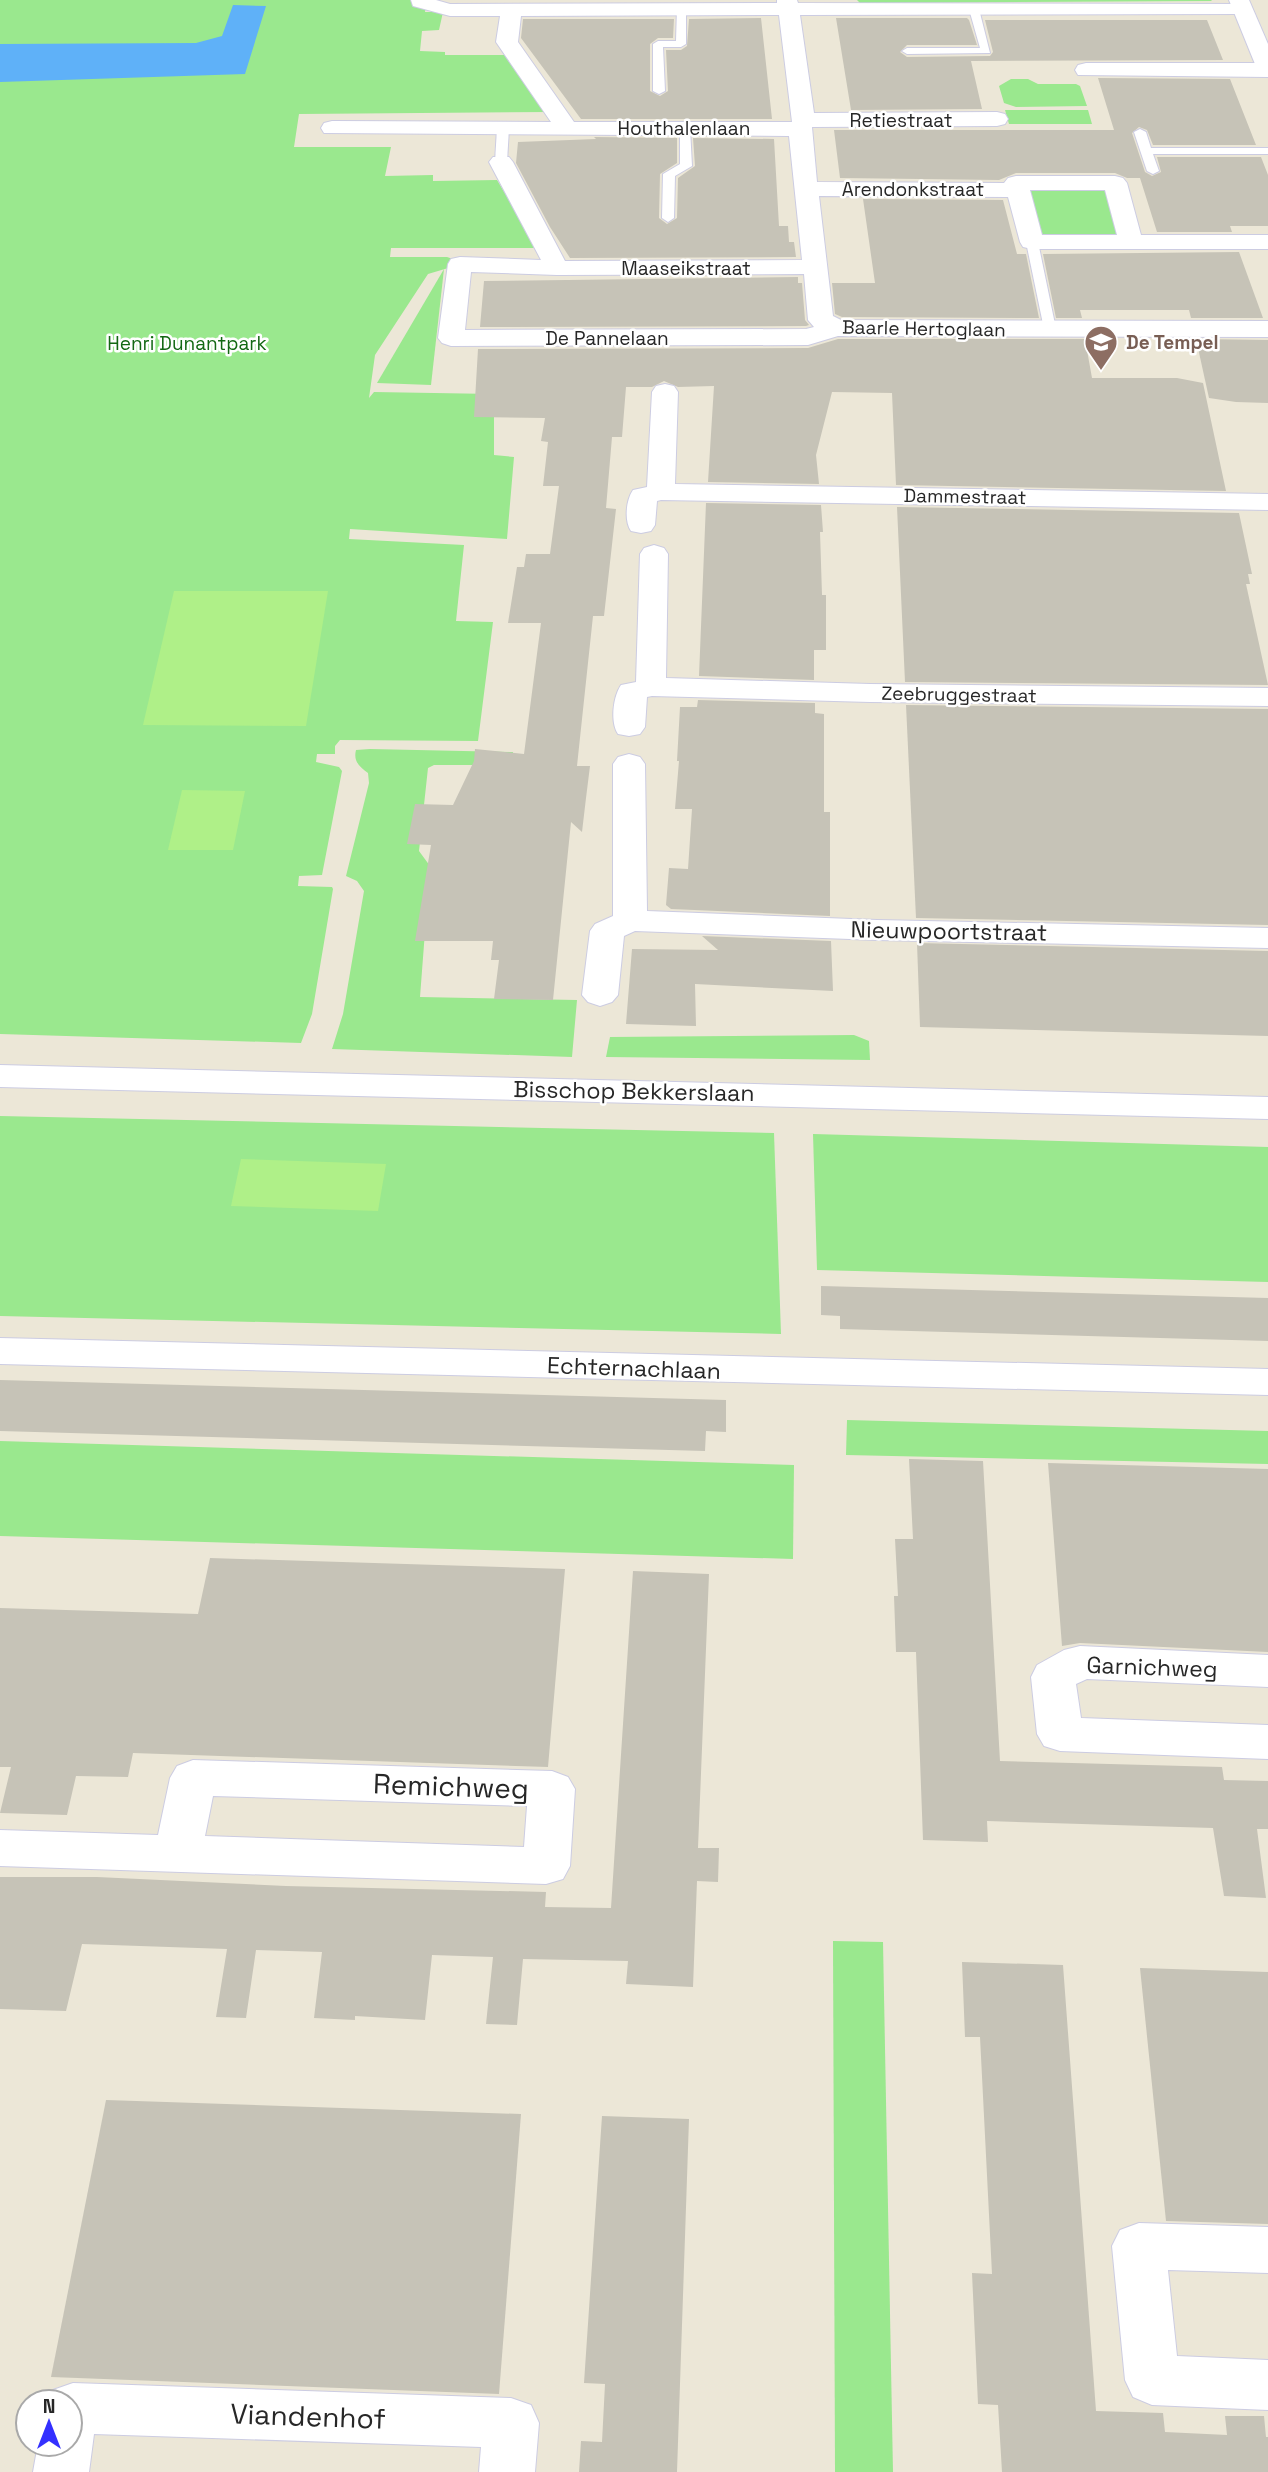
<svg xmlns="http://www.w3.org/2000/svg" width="1268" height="2472" font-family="'Space Grotesk',sans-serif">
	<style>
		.green { fill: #9ae88e }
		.pitch { fill: #aff088 }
		.water { fill: #5fb1f8 }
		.building { fill: #c6c3b7 }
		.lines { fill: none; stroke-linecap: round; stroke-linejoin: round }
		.lane-casing { stroke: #cccce2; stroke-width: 2 }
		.street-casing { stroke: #cccce2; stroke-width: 2 }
		.secondary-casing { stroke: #cccce2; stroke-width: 2 }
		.lane { fill: #fff; fill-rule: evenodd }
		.street { fill: #fff; fill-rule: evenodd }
		.secondary { fill: #fff; fill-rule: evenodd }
		.labels { text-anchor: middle; stroke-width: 5; stroke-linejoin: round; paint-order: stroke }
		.far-street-label { font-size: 19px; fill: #272727; stroke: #fff }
		.far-education-label { font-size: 19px; font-weight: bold; fill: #785e54; stroke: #fff; text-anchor: start }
		.far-park-label { font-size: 19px; fill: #136813; stroke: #fff }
		.street-label { font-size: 23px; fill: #272727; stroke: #fff }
		.near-street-label { font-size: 28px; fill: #272727; stroke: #fff }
	</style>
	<rect width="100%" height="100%" fill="#ece7d7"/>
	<g class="green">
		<path d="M0,0H427L425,12H443L439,30L422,31L420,51L445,52V55H511L551,112L299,114L294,147H391L385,176L433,175V181L497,180L538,248H391L390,257H447L465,263L428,274L375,355L369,398L374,392L494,394V455L514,457L507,539L350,529L349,539L464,545L456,621L493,622L478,741L340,740L335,746V754H317L316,762L339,767L342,771L322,875L299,876L298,886L332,887L333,889L312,1014L301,1043L0,1034Z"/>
		<path d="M857,0H1211L1212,1L860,3Z"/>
		<path d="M1011,79H1028L1038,84H1076L1080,86L1087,106L1016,107L1004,103L999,86Z"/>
		<path d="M1005,110H1088L1092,124H1009Z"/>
		<path d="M1103,185L1125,236L1039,238L1026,186Z"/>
		<path d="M444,269L431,385L377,383Z"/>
		<path d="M370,749L513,752L511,765H434L428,768L419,851L430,866L420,997L577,1000L572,1057L332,1049L343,1014L364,891L357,881L346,876L369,783L368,773C360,767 353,762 356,750Z"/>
		<path d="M854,1035L869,1041L870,1060L606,1057L610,1037Z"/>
		<path d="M0,1116L774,1133L781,1334L0,1316Z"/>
		<path d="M813,1134L1268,1147V1282L817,1270Z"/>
		<path d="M847,1420L1268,1431V1464L846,1455Z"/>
		<path d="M0,1441L794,1465L793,1559L0,1536Z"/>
		<path d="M833,1941L883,1942L893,2472H835Z"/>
	</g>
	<g class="pitch">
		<path d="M174,591H328L306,726L143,725Z"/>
		<path d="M182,790L245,791L233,850H168Z"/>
		<path d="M241,1159L386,1164L378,1211L231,1206Z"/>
	</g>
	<path class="water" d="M233,5L266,6L245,74L0,82V44L196,43L222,36Z"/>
	<g class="building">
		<path d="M761,18L772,119H581L521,38L523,19H674L673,38H658L650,44V91L660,96L668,91L666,50H681L687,46L689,19Z"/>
		<path d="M836,18H967L969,20L977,45H907L900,52L907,57L990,56L993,52L985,20H1207L1223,60L971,61L982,109L851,110Z"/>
		<path d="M1098,78L1230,79L1256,145H1153L1147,130L1139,127L1132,133L1145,172L1152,176L1161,172L1157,157H1261L1268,175V226H1230L1232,232H1157L1140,178H1127L1115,173H1016L999,180L840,178L834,130H1114Z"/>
		<path d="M594,137L677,138V163L660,174L659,218L667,224L677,218L678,178L695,166L693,138L774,139L779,226H788L789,242H794L796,257L570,258L550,227L516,163L518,142L596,139Z"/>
		<path d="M863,199L1003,200L1017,254H1026L1039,318L842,317L835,314L832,283H875Z"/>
		<path d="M1239,252L1263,318H1191L1189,310H1080L1082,318H1056L1043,254Z"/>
		<path d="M798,277V283H802L805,320L809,325L806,326L480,327L484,281Z"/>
		<path d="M838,339H1085L1092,378H1177L1203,383L1226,491L896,485L892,393L832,392L816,455L819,484L708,482L714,386L678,387L664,381L652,387H626L622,437H612L606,508L616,509L604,616H593L577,766H590L586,798L582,832L571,822L553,1000L494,999L499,960H491L493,941H415L431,845L407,844L415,804L453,805L474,761L475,749L524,754L541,623H508L517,567H524L526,554H550L559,486H543L548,442L541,441L545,418L474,417L478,349L808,348Z"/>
		<path d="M1196,339L1268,340V403L1236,402L1209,398Z"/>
		<path d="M706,503L821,505L823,532H820L822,595H826V650H814V680L699,676Z"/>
		<path d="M897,507L1239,513L1252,574H1248L1250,584H1246L1268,685L905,682Z"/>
		<path d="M698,700L815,703V713L824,714V812H830V916L671,909L666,905L669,868L688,869L692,809H675L679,761H677L680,707H697Z"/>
		<path d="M906,705L1268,709V925L916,918Z"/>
		<path d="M702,936L831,941L833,991L695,984L696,1026L626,1024L632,949L718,950Z"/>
		<path d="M917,943L1268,951V1036L920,1027Z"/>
		<path d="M821,1286L1268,1298V1341L840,1329V1316L821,1315Z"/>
		<path d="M0,1380L726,1400V1432L706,1431L705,1451L0,1431Z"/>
		<path d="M909,1459L983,1461L1000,1761L1222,1767L1224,1780L1268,1781V1829H1257L1266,1898L1224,1896L1213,1828L987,1821L988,1842L923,1840L916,1652H896L894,1596H898L895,1539H913Z"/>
		<path d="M1048,1463L1268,1469V1652L1080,1643L1062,1646Z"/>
		<path d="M210,1558L565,1569L548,1767L133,1753L128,1777L76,1776L67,1815L0,1813L11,1767H0V1608L198,1614Z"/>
		<path d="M633,1571L709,1574L698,1848H719L718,1882L697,1881L693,1987L626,1984L628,1961L523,1959L517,2025L486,2024L493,1957L432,1955L425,2020L355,2016V2020L314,2018L322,1952L256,1950L246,2018L216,2017L227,1949L82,1944L66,2011L0,2009V1877H97L286,1886L546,1892L545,1907L611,1908Z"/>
		<path d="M962,1962L1063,1965L1096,2411L1163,2413L1165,2432L1227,2435L1225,2416H1264L1266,2437H1268V2472H1002L998,2405L978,2404L972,2273L992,2274L980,2037H965Z"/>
		<path d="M1140,1968L1268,1972V2224L1166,2221Z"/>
		<path d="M106,2100L521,2114L499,2394L51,2377Z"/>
		<path d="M602,2116L689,2119L677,2472H579L581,2441L602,2442L605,2384L584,2383Z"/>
	</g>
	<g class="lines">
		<defs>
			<g id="lane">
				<path d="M974,6L979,9L990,53L907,54L902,51L907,48H980L969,9Z"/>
				<path d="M677,8L686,10V44L681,47H663L665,91L659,94L653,91V44L658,41H676Z"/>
				<path d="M503,125L509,128L507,162L501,165L495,162L497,128Z"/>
				<path d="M680,126L690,128L692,166L675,176L674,218L668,222L662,218L663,174L680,164Z"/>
				<path d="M1140,129L1146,132L1151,148H1268V154H1153L1159,171L1153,174L1147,171L1134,132Z"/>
				<path d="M1032,238L1038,242L1056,329L1050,333L1044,329L1026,242Z"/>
			</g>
			<g id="street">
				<path d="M411,0H436L450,4L777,3V0H797L798,3L1249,4L1252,8L1249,12L1242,14L800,15L814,113L997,112L1005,114L1008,119L1005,124L997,126L812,127L817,182L1004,183L1008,178L1016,176H1115L1123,178L1127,183L1141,235H1268V249H1032L1023,247L1020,242L1008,197L819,196L833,316L841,320L1268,321V337L838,336L808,345L451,346L442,343L438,338L448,264L451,259L460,257L541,260L489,162L493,157H509L513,162L565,261L802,260L789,136L324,133L321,128L324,123L332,121L551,122L496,42L500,16H450L413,6ZM779,15L792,122H574L518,42L521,16ZM1030,190H1105L1117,235H1042ZM471,272L557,275L804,274L808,320L814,327L806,329L465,330Z"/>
				<path d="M1086,63H1268V77L1078,75L1075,70L1078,65Z"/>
				<path d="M665,384L674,386L678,392L675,484L1268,494V510L661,500L657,501L655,525L651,531L641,533L631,531C624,521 626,500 633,490L647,487L652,392L656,386Z"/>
				<path d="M654,545L664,548L668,554L666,678L870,684L1268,688V706L870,702L652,696L647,697L645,727L640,734L629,736L618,734C610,722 613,697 621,685L636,682L640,554L644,548Z"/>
				<path d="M629,754L640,757L645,764L647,911L877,920L1268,928V948L877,940L635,931L624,936L618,995L612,1002L600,1006L588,1002L582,995L590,931L595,924L613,916V764L618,757Z"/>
				<path d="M1080,1646L1268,1655V1687L1087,1679L1076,1684L1081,1718L1268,1725V1759L1060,1751L1044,1746L1037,1734L1031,1677L1037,1665L1064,1650Z"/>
				<path d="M193,1760L552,1771L568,1777L575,1789L570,1866L563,1879L546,1884L0,1866V1830L158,1835L170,1778L177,1766ZM213,1796L527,1806L524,1847L205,1836Z"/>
				<path d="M1139,2223L1268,2227V2273L1168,2270L1177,2356L1268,2360V2410L1152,2405L1133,2397L1125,2380L1112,2246L1120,2230Z"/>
				<path d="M73,2383L511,2398L531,2405L539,2423L535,2472H479L481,2447L94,2434L89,2472H33L38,2444H70V2402H48L53,2390Z"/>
			</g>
			<g id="secondary">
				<path d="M1229,0H1249L1268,44V76L1260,74L1257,69Z"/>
				<path d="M0,1065L1268,1097V1119L0,1087Z"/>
				<path d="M0,1338L1268,1369V1395L0,1364Z"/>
			</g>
		</defs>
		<use href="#lane" class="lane-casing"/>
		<use href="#street" class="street-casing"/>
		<use href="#secondary" class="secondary-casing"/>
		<use href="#lane" class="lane"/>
		<use href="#street" class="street"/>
		<use href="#secondary" class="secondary"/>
	</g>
	<defs>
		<symbol id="school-pin" viewBox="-11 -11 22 30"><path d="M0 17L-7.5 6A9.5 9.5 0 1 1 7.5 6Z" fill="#8d6e63" stroke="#fff"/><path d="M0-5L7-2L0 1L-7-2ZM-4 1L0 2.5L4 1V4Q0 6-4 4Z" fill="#fff"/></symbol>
	</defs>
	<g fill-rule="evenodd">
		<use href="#school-pin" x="1082" y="323" width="38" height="52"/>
	</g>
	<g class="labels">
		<g class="far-street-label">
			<text x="901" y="127">Retiestraat</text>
			<text x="684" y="135">Houthalenlaan</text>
			<text x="913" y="196">Arendonkstraat</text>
			<text x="686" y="275">Maaseikstraat</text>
			<text transform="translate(924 328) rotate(1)" y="7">Baarle Hertoglaan</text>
			<text x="607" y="345">De Pannelaan</text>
			<text transform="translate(965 496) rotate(1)" y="7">Dammestraat</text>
			<text transform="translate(959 694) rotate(1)" y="7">Zeebruggestraat</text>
		</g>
		<g class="far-education-label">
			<text x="1126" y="349">De Tempel</text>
		</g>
		<g class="far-park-label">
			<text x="187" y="350">Henri Dunantpark</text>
		</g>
		<g class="street-label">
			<text transform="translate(949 931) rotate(1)" y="8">Nieuwpoortstraat</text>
			<text transform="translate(634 1091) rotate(1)" y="8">Bisschop Bekkerslaan</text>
			<text transform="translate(634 1368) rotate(2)" y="8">Echternachlaan</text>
			<text transform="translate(1152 1667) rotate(2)" y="8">Garnichweg</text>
		</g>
		<g class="near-street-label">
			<text transform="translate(451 1786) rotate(2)" y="10">Remichweg</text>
			<text transform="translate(308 2416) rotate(2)" y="10">Viandenhof</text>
		</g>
	</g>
	<g transform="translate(49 2423)"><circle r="33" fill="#ffffff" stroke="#a9a9a9" stroke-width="2"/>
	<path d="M0-5L12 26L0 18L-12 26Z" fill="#3430ff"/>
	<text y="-10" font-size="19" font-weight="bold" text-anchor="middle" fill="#272727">N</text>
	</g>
</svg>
